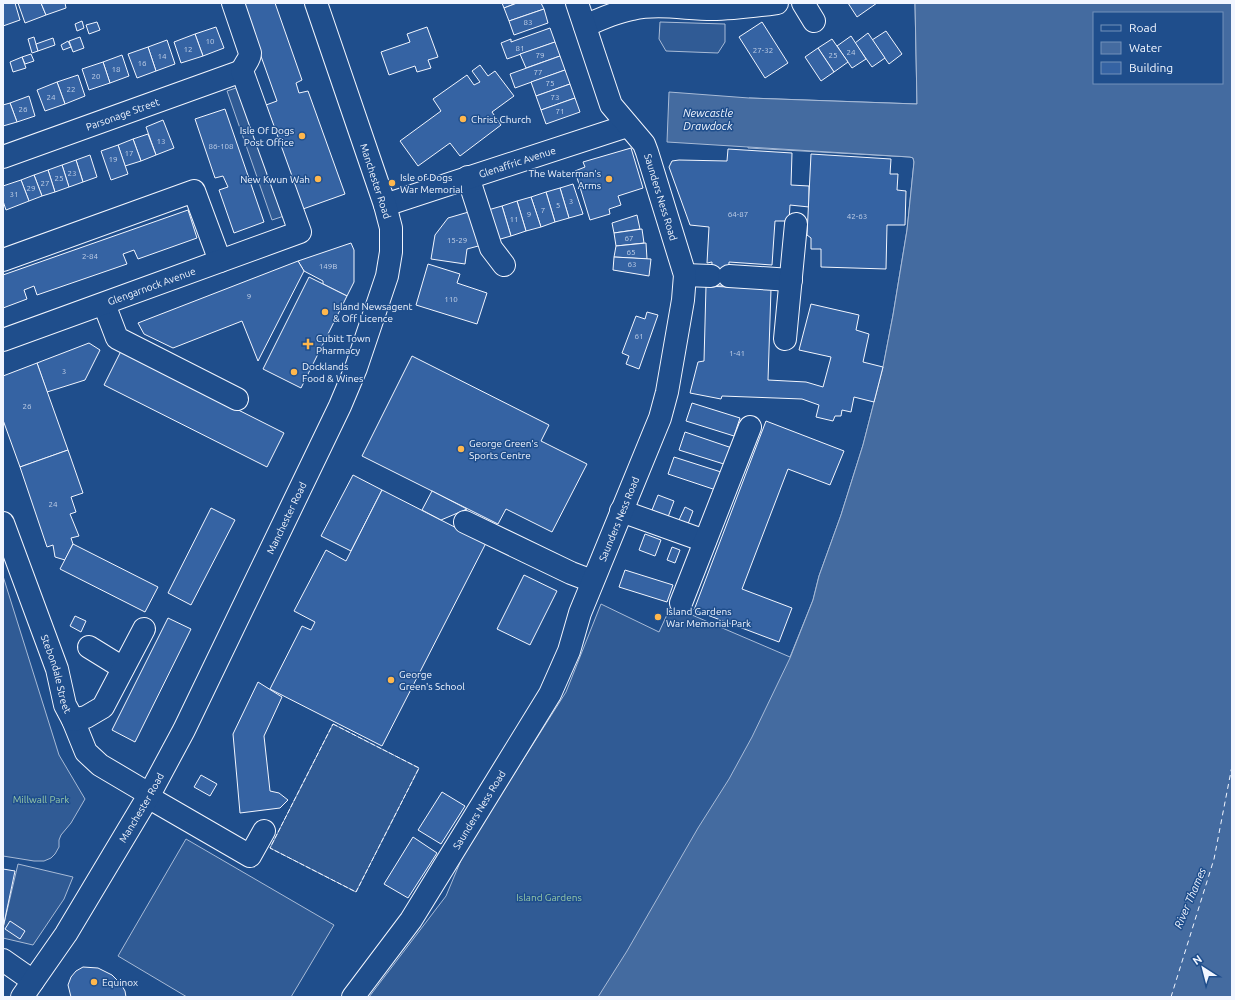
<svg xmlns="http://www.w3.org/2000/svg" width="1235" height="1000" font-family="Ubuntu,sans-serif">
	<style>
		.built { fill: #305b95; stroke: #a8bbd7 }
		.water { fill: #446ba0; stroke: #a8bbd7; fill-rule: evenodd }
		.lines { fill: none; stroke-linecap: round; stroke-linejoin: round }
		.ferry { stroke: #f2f6ff; stroke-width: 1; stroke-dasharray: 5 4; stroke-linecap: butt }
		.building { fill: #3563a3; stroke: #f2f6ff }
		.minor-casing { stroke: #f2f6ff; stroke-width: 24 }
		.major-casing { stroke: #f2f6ff; stroke-width: 24 }
		.minor { stroke: #1f4e8c; stroke-width: 22 }
		.major { stroke: #1f4e8c; stroke-width: 22 }
		.fence { stroke: #f2f6ff; stroke-width: 1; stroke-dasharray: 5 2; stroke-linecap: butt }
		.poi-dot { fill: #ffb74d; stroke: #1f4e8c; stroke-width: 1.5 }
		.labels { text-anchor: middle; stroke-width: 3; stroke-linejoin: round; paint-order: stroke }
		.number-label { font-size: 8px; fill: #c3d1e8 }
		.street-label { font-size: 10px; fill: #f2f6ff; stroke: #1f4e8c }
		.poi-label { font-size: 10px; fill: #f2f6ff; stroke: #1f4e8c; text-anchor: start }
		.park-label { font-size: 10px; fill: #97c8a6; stroke: #1f4e8c }
		.water-label { font-size: 11px; font-style: italic; fill: #f2f6ff; stroke: #1f4e8c }
	</style>
	<rect width="100%" height="100%" fill="#1f4e8c"/>
	<g class="built">
		<path d="M915,3H1046L681,997H369L446,896L464,853L566,692L601,604L659,632L671,606L790,657L813,600L819,576L841,515L863,445L883,367L893,315L907,230L914,162L913,158L910,157L748,148L749,98L917,104Z"/>
		<path d="M660,22L725,24V42L718,53L666,51L659,39Z"/>
		<path d="M242,86L287,215L272,220L227,91Z"/>
		<path d="M3,576L59,755L85,799L71,823L61,835L59,840V847L55,854L51,858L44,861H34L3,856Z"/>
		<path d="M333,724L419,768L356,892L270,848Z"/>
		<path d="M186,839L334,925L291,997H187L118,956Z"/>
		<path d="M18,864L73,877L64,899L33,945L3,938V928Z"/>
	</g>
	<path class="water" d="M915,3H1232V997H598L627,951L698,828L729,779L752,737L790,658L813,600L819,576L841,515L863,445L883,367L893,315L907,230L914,162L913,158L910,157L667,142L669,92L749,98L917,104ZM1094,13H1222V83H1094Z"/>
	<g class="lines">
		<path class="ferry" d="M1171,997L1214,859L1232,766"/>
	</g>
	<g class="building">
		<path d="M3,3H15L20,20L3,26Z"/>
		<path d="M18,3H41L46,15L25,23Z"/>
		<path d="M41,3H65L66,8L46,15Z"/>
		<path d="M242,3H275L302,80L296,83L299,93L308,91L345,194L303,209L266,105L277,101Z"/>
		<path d="M502,3H517L504,8Z"/>
		<path d="M517,3H541L544,9L509,21L504,8Z"/>
		<path d="M848,3H877L857,17Z"/>
		<path d="M544,9L548,23L514,35L509,21Z"/>
		<path d="M82,21L84,28L77,31L75,24Z"/>
		<path d="M97,22L100,30L89,34L86,25Z"/>
		<path d="M762,22L788,63L765,78L739,37Z"/>
		<path d="M216,27L224,48L203,56L195,34Z"/>
		<path d="M427,27L438,57L428,60L431,68L417,72L415,66L389,75L381,52L410,42L407,34Z"/>
		<path d="M550,28L555,42L507,59L501,43L511,39V42Z"/>
		<path d="M886,31L902,54L889,64L872,40Z"/>
		<path d="M868,33L885,58L872,67L855,43Z"/>
		<path d="M195,34L203,56L181,63L174,42Z"/>
		<path d="M851,36L866,59L852,68L837,46Z"/>
		<path d="M34,37L38,51L32,53L28,39Z"/>
		<path d="M80,37L84,48L73,52L69,41Z"/>
		<path d="M53,38L55,45L38,51L36,44Z"/>
		<path d="M832,39L848,62L834,72L818,48Z"/>
		<path d="M167,40L175,64L156,71L148,47Z"/>
		<path d="M68,41L71,47L63,50L61,45Z"/>
		<path d="M555,42L560,56L526,68L520,54Z"/>
		<path d="M148,47L156,71L137,78L128,54Z"/>
		<path d="M818,48L834,72L821,81L805,57Z"/>
		<path d="M31,54L34,61L25,64L22,57Z"/>
		<path d="M122,55L129,76L110,83L103,62Z"/>
		<path d="M560,56L565,70L515,88L510,74Z"/>
		<path d="M22,57L26,68L13,72L10,62Z"/>
		<path d="M103,62L110,83L89,90L82,69Z"/>
		<path d="M480,65L488,76L495,71L514,96L492,112L501,125L460,156L450,143L418,166L400,141L441,111L433,99L467,75L474,85L480,82L472,71Z"/>
		<path d="M565,70L570,84L536,96L531,82Z"/>
		<path d="M78,75L85,96L65,104L57,82Z"/>
		<path d="M57,82L65,104L45,111L37,90Z"/>
		<path d="M570,84L575,98L541,110L536,96Z"/>
		<path d="M29,96L35,116L17,122L10,103Z"/>
		<path d="M575,98L580,112L546,124L541,110Z"/>
		<path d="M10,103L17,122L3,126V105Z"/>
		<path d="M225,109L264,222L234,233L219,190L228,187L223,176L215,178L195,119Z"/>
		<path d="M163,120L174,148L156,155L146,127Z"/>
		<path d="M148,134L156,155L141,161L133,139Z"/>
		<path d="M133,139L141,161L125,166L118,145Z"/>
		<path d="M118,145L128,174L111,180L101,151Z"/>
		<path d="M631,148L643,188L618,196L621,205L609,209L610,214L590,220L575,171L585,167L583,162Z"/>
		<path d="M728,149L792,153L791,185L809,186V207L790,205L789,221H775L772,265L729,262L728,286H711L712,262L707,263L709,227L690,225L669,167L672,161L679,160L727,161Z"/>
		<path d="M811,154L891,159L890,174H898L897,190L906,191L905,225H887L886,269L821,267V249H811V238L807,235Z"/>
		<path d="M90,155L97,177L83,182L76,160Z"/>
		<path d="M76,160L83,182L69,187L62,165Z"/>
		<path d="M62,165L69,187L55,192L48,170Z"/>
		<path d="M48,170L55,192L42,196L34,175Z"/>
		<path d="M34,175L42,196L29,201L21,180Z"/>
		<path d="M21,180L29,201L6,210L3,201V186Z"/>
		<path d="M573,184L583,214L569,218L560,188Z"/>
		<path d="M560,188L569,218L555,222L546,192Z"/>
		<path d="M546,192L555,222L541,227L531,197Z"/>
		<path d="M531,197L541,227L526,231L517,201Z"/>
		<path d="M517,201L526,231L511,236L502,206Z"/>
		<path d="M502,206L511,236L497,240L488,210Z"/>
		<path d="M188,210L197,238L138,259L134,250L123,254L127,264L37,295L34,286L24,290L27,299L3,308V275Z"/>
		<path d="M472,211L482,245L467,249L465,264L431,259L435,235L448,218Z"/>
		<path d="M637,215L640,229L614,233L612,223Z"/>
		<path d="M642,229L644,243L616,246L614,233Z"/>
		<path d="M351,243L354,250V282L347,296L323,284V281L304,271L298,261Z"/>
		<path d="M646,243L647,259L614,257L616,246Z"/>
		<path d="M614,257L651,259L649,276L613,270Z"/>
		<path d="M298,261L304,271L258,361L242,321L173,348L144,334L138,323Z"/>
		<path d="M428,264L460,274L457,283L487,293L477,324L416,305Z"/>
		<path d="M309,277L347,296L301,388L263,369Z"/>
		<path d="M706,286L771,289L768,380L806,382L823,387L831,357L799,350L811,304L859,315L856,330L869,334L863,362L883,367L874,402L854,397L851,412L842,410L841,416H835L833,421L816,417L819,405L802,399L722,396L721,399L690,393L698,362L704,361Z"/>
		<path d="M647,312L658,315L639,369L626,364L629,356L622,353L636,316L645,319Z"/>
		<path d="M89,343L100,350L85,380L47,392L37,363Z"/>
		<path d="M121,351L284,433L267,467L104,385Z"/>
		<path d="M412,356L549,425L541,441L587,464L552,532L506,509L498,524L362,456Z"/>
		<path d="M37,363L68,450L20,467L3,420V376Z"/>
		<path d="M692,403L740,418L734,436L686,421Z"/>
		<path d="M766,421L844,451L830,485L788,469L742,589L792,608L779,642L694,610Z"/>
		<path d="M685,432L732,448L727,465L679,450Z"/>
		<path d="M68,450L83,493L71,497L76,512L70,514L79,536L71,538L73,544L65,560L55,557L53,545L47,547L20,467Z"/>
		<path d="M674,457L721,472L716,490L668,474Z"/>
		<path d="M353,475L382,490L351,551L321,536Z"/>
		<path d="M382,490L486,543L382,746L270,689L302,626L311,630L315,622L294,611L326,550L346,561Z"/>
		<path d="M432,491L467,509L441,520L422,510Z"/>
		<path d="M658,495L674,501L668,517L652,510Z"/>
		<path d="M685,507L693,511L688,524L679,520Z"/>
		<path d="M211,508L235,520L191,605L168,593Z"/>
		<path d="M645,534L661,540L655,556L639,550Z"/>
		<path d="M73,544L158,587L145,612L60,569Z"/>
		<path d="M672,547L680,550L675,563L667,560Z"/>
		<path d="M625,570L673,585L667,602L619,587Z"/>
		<path d="M524,575L557,591L530,645L497,629Z"/>
		<path d="M75,616L86,621L81,632L70,626Z"/>
		<path d="M168,618L191,629L135,742L112,730Z"/>
		<path d="M258,682L282,697L264,736L270,791L279,793L288,800L280,808L240,813L233,734Z"/>
		<path d="M201,775L217,784L210,796L194,787Z"/>
		<path d="M442,792L465,806L441,844L418,830Z"/>
		<path d="M413,837L437,853L408,898L384,884Z"/>
		<path d="M3,869L15,871L3,928Z"/>
		<path d="M10,921L25,931L20,939L5,929Z"/>
		<path d="M83,967L98,968L112,975L121,984L125,991L126,997H71L68,985L71,977L76,971Z"/>
	</g>
	<g class="lines">
		<defs>
			<g id="minor">
				<path d="M803,3L814,21"/>
				<path d="M585,26C600,19 616,12 632,9C658,3 686,9 712,9C733,9 755,6 777,3"/>
				<path id="s1" d="M3,157L242,71"/>
				<path d="M468,177L491,248L504,265"/>
				<path id="s2" d="M385,205L627,126"/>
				<path d="M3,260L194,191L220,261"/>
				<path d="M685,275L711,276"/>
				<path d="M729,276L791,280"/>
				<path d="M104,304L117,338L237,399"/>
				<path d="M785,339L796,224"/>
				<path id="s3" d="M3,340L300,232L242,71C244,64 250,60 250,53L233,3"/>
				<path d="M621,511L705,541"/>
				<path d="M465,522L571,573L592,581"/>
				<path id="s4" d="M3,523L57,669L65,705L73,720L86,752L100,765L149,794"/>
				<path d="M681,603L750,427"/>
				<path d="M89,647L123,668"/>
				<path d="M73,720L86,717L103,707L144,629"/>
				<path d="M148,797L250,856L264,831"/>
				<path d="M3,960L33,981"/>
				<path id="s5" d="M353,997L411,920L550,694L569,651L580,613L660,418L667,392L683,300L685,275L647,152L644,144L611,105L577,3"/>
			</g>
			<g id="major">
				<path id="s6" d="M22,997L66,934L148,797L184,730L340,406L356,368L387,276L391,252V228L385,205L316,3"/>
			</g>
		</defs>
		<use href="#minor" class="minor-casing"/>
		<use href="#major" class="major-casing"/>
		<use href="#minor" class="minor"/>
		<use href="#major" class="major"/>
		<path class="fence" d="M333,724L419,768L356,892L270,848Z"/>
	</g>
	<g class="poi-dot">
		<circle cx="463" cy="119" r="4"/>
		<circle cx="302" cy="136" r="4"/>
		<circle cx="318" cy="179" r="4"/>
		<circle cx="609" cy="179" r="4"/>
		<circle cx="392" cy="183" r="4"/>
		<circle cx="325" cy="312" r="4"/>
		<path d="M306 338h4v4h4v4h-4v4h-4v-4h-4v-4h4z"/>
		<circle cx="294" cy="372" r="4"/>
		<circle cx="461" cy="449" r="4"/>
		<circle cx="658" cy="617" r="4"/>
		<circle cx="391" cy="680" r="4"/>
		<circle cx="94" cy="982" r="4"/>
	</g>
	<g class="labels">
		<g class="number-label">
			<text x="528" y="25">83</text>
			<text x="210" y="44">10</text>
			<text x="520" y="51">81</text>
			<text x="188" y="52">12</text>
			<text x="763" y="53">27-32</text>
			<text x="851" y="55">24</text>
			<text x="540" y="58">79</text>
			<text x="833" y="58">25</text>
			<text x="162" y="59">14</text>
			<text x="142" y="66">16</text>
			<text x="116" y="72">18</text>
			<text x="538" y="75">77</text>
			<text x="96" y="79">20</text>
			<text x="550" y="86">75</text>
			<text x="71" y="92">22</text>
			<text x="51" y="100">24</text>
			<text x="555" y="100">73</text>
			<text x="23" y="112">26</text>
			<text x="560" y="114">71</text>
			<text x="161" y="144">13</text>
			<text x="221" y="149">86-108</text>
			<text x="129" y="156">17</text>
			<text x="113" y="162">19</text>
			<text x="72" y="176">23</text>
			<text x="59" y="181">25</text>
			<text x="45" y="186">27</text>
			<text x="31" y="191">29</text>
			<text x="14" y="197">31</text>
			<text x="571" y="204">3</text>
			<text x="558" y="208">5</text>
			<text x="543" y="213">7</text>
			<text x="529" y="217">9</text>
			<text x="738" y="217">64-87</text>
			<text x="857" y="219">42-63</text>
			<text x="514" y="222">11</text>
			<text x="629" y="241">67</text>
			<text x="457" y="243">15-29</text>
			<text x="631" y="255">65</text>
			<text x="90" y="259">2-84</text>
			<text x="632" y="267">63</text>
			<text x="328" y="269">149B</text>
			<text x="249" y="299">9</text>
			<text x="451" y="302">110</text>
			<text x="639" y="339">61</text>
			<text x="737" y="356">1-41</text>
			<text x="64" y="374">3</text>
			<text x="27" y="409">26</text>
			<text x="53" y="507">24</text>
		</g>
		<g class="street-label">
			<text dy="4" stroke="none"><textPath href="#s1" startOffset="127">Parsonage Street</textPath></text>
			<text dy="4" stroke="none"><textPath href="#s2" startOffset="139">Glenaffric Avenue</textPath></text>
			<text transform="translate(376 181) rotate(72)" y="4">Manchester Road</text>
			<text transform="translate(661 197) rotate(73)" y="4">Saunders Ness Road</text>
			<text dy="4" stroke="none"><textPath href="#s3" startOffset="158">Glengarnock Avenue</textPath></text>
			<text dy="4" stroke="none"><textPath href="#s6" startOffset="548">Manchester Road</textPath></text>
			<text dy="4" stroke="none"><textPath href="#s5" startOffset="550">Saunders Ness Road</textPath></text>
			<text dy="4" stroke="none"><textPath href="#s4" startOffset="160">Stebondale Street</textPath></text>
			<text dy="4" stroke="none"><textPath href="#s6" startOffset="224">Manchester Road</textPath></text>
			<text dy="4" stroke="none"><textPath href="#s5" startOffset="226">Saunders Ness Road</textPath></text>
		</g>
		<g class="poi-label">
			<text x="471" y="123">Christ Church</text>
			<text x="294" y="134" text-anchor="end">Isle Of Dogs<tspan x="294" dy="12">Post Office</tspan></text>
			<text x="601" y="177" text-anchor="end">The Waterman's<tspan x="601" dy="12">Arms</tspan></text>
			<text x="400" y="181">Isle of Dogs<tspan x="400" dy="12">War Memorial</tspan></text>
			<text x="310" y="183" text-anchor="end">New Kwun Wah</text>
			<text x="333" y="310">Island Newsagent<tspan x="333" dy="12">&amp; Off Licence</tspan></text>
			<text x="316" y="342">Cubitt Town<tspan x="316" dy="12">Pharmacy</tspan></text>
			<text x="302" y="370">Docklands<tspan x="302" dy="12">Food &amp; Wines</tspan></text>
			<text x="469" y="447">George Green's<tspan x="469" dy="12">Sports Centre</tspan></text>
			<text x="666" y="615">Island Gardens<tspan x="666" dy="12">War Memorial Park</tspan></text>
			<text x="399" y="678">George<tspan x="399" dy="12">Green's School</tspan></text>
			<text x="102" y="986">Equinox</text>
		</g>
		<g class="park-label">
			<text x="41" y="803">Millwall Park</text>
			<text x="549" y="901">Island Gardens</text>
		</g>
		<g class="water-label">
			<text x="708" y="117">Newcastle<tspan x="708" dy="13">Drawdock</tspan></text>
			<text transform="translate(1190 898) rotate(-67)" y="4">River Thames</text>
		</g>
	</g>
	<rect width="1235" height="1000" fill="none" stroke="#f2f6ff" stroke-width="8"/>
	<rect x="1093" y="12" width="130" height="72" fill="#1f4e8c" stroke="#7391ba"/>
	<rect x="1101" y="25" width="20" height="6" fill="#1f4e8c" stroke="#7391ba"/>
	<text x="1129" y="32" font-size="12" fill="#f2f6ff">Road</text>
	<rect x="1101" y="42" width="20" height="12" fill="#446ba0" stroke="#7391ba"/>
	<text x="1129" y="52" font-size="12" fill="#f2f6ff">Water</text>
	<rect x="1101" y="62" width="20" height="12" fill="#3563a3" stroke="#7391ba"/>
	<text x="1129" y="72" font-size="12" fill="#f2f6ff">Building</text>
	<g transform="translate(1203 968) rotate(324)" stroke="#1f4e8c" stroke-width="3" paint-order="stroke">
	<path d="M0-3L7 15L0 10L-7 15Z" fill="#f2f6ff"/>
	<text y="-6" font-size="11" font-weight="bold" text-anchor="middle" fill="#f2f6ff">N</text>
	</g>
</svg>
